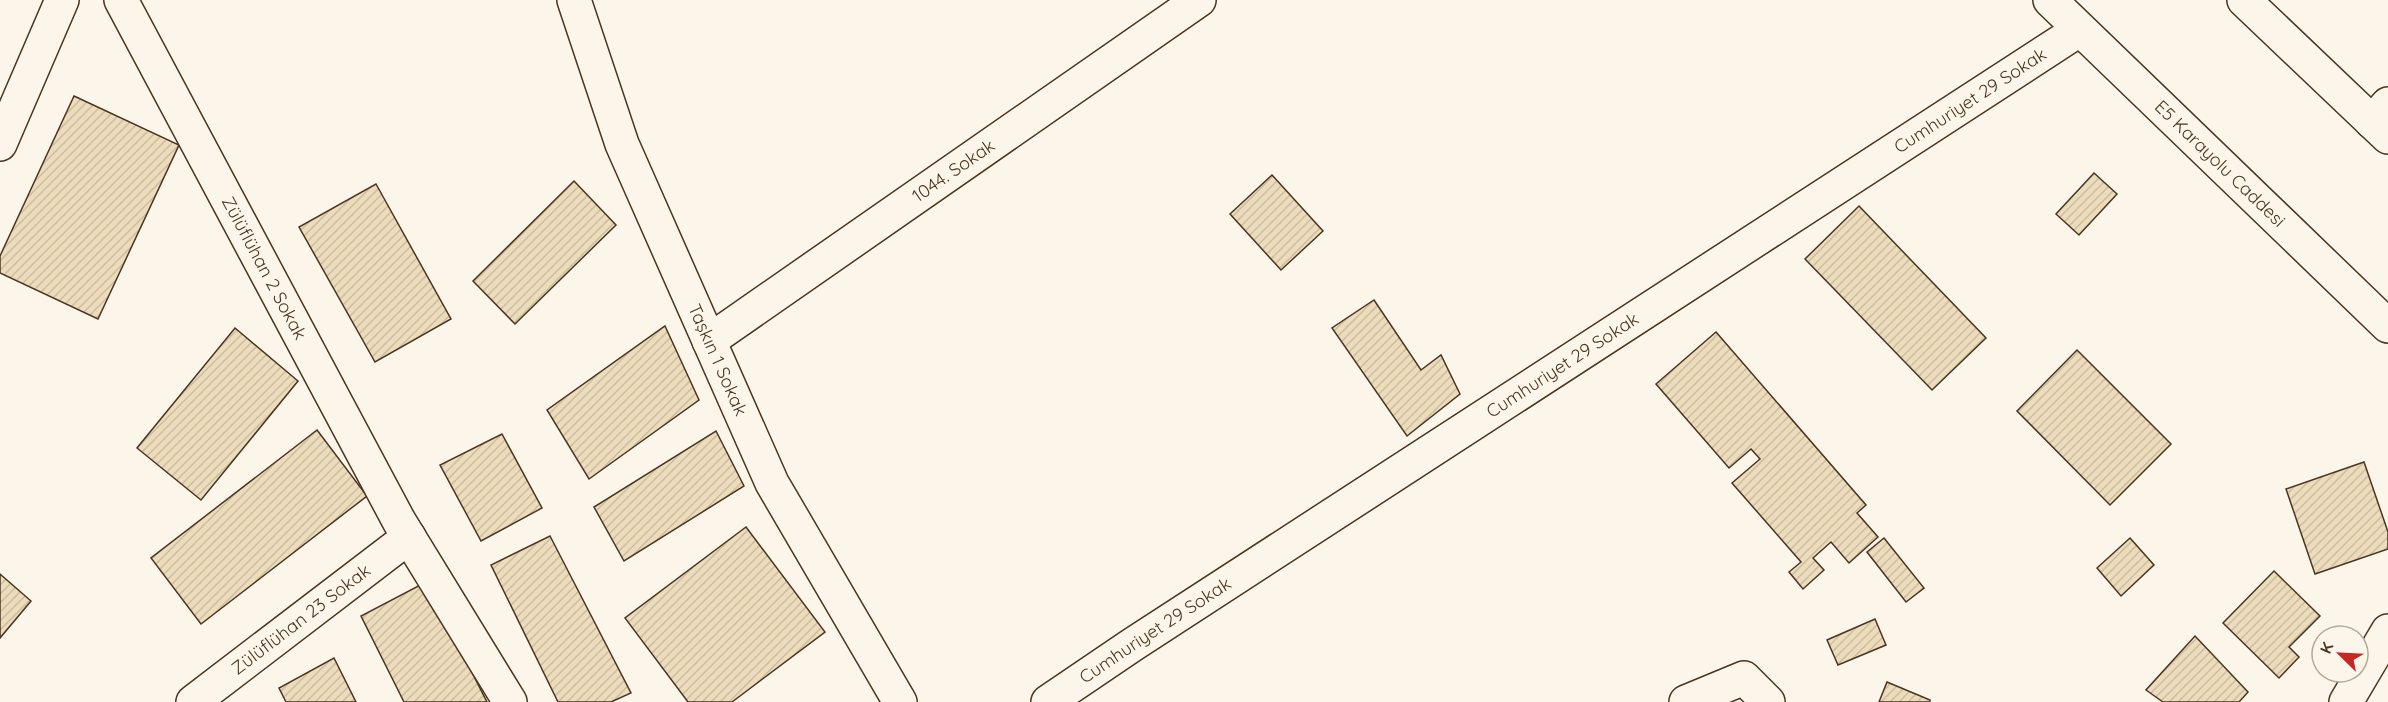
<svg xmlns="http://www.w3.org/2000/svg" width="2388" height="702" font-family="Quicksand,sans-serif">
	<style>
		.building { fill: url(#building-hatch); stroke: #4a3520; stroke-width: 1.5 }
		.lines { fill: none; stroke-linecap: round; stroke-linejoin: round }
		.minor-casing { stroke: #4a3520; stroke-width: 36 }
		.trunk-casing { stroke: #4a3520; stroke-width: 36 }
		.minor { stroke: #fbf6e9; stroke-width: 33 }
		.trunk { stroke: #fbf6e9; stroke-width: 33 }
		.labels { text-anchor: middle; stroke-width: 4.5; stroke-linejoin: round; paint-order: stroke }
		.street-label { font-size: 18px; fill: #4a3520; stroke: #fbf6e9 }
	</style>
	<defs>
		<pattern id="building-hatch" width="6" height="6" patternUnits="userSpaceOnUse" patternTransform="scale(1.5)"><rect width="6" height="6" fill="#ecdcbc"/><path d="M-1 1l2-2M0 6l6-6M5 7l2-2" fill="none" stroke="#ccbda1"/></pattern>
	</defs>
	<rect width="100%" height="100%" fill="#fbf6e9"/>
	<g class="building">
		<path d="M74,96L179,145L98,319L0,273V256Z"/>
		<path d="M2094,173L2117,194L2079,235L2056,214Z"/>
		<path d="M1272,175L1323,231L1281,270L1230,214Z"/>
		<path d="M574,181L616,225L515,324L473,281Z"/>
		<path d="M376,184L451,319L375,362L299,227Z"/>
		<path d="M1859,206L1986,338L1932,390L1805,259Z"/>
		<path d="M1374,300L1421,370L1441,355L1460,394L1407,436L1332,328Z"/>
		<path d="M665,326L699,400L589,479L547,410Z"/>
		<path d="M235,328L298,381L201,500L137,448Z"/>
		<path d="M1716,332L1866,505L1857,513L1878,537L1849,563L1831,542L1813,558L1824,570L1803,589L1789,572L1801,562L1732,483L1760,459L1751,449L1729,468L1656,384Z"/>
		<path d="M2077,350L2171,444L2110,505L2017,411Z"/>
		<path d="M317,430L367,496L201,624L151,558Z"/>
		<path d="M716,431L744,486L624,561L594,507Z"/>
		<path d="M502,434L542,508L481,541L440,465Z"/>
		<path d="M2364,462L2388,532V549L2315,574L2286,489Z"/>
		<path d="M746,527L825,632L732,702H688L625,618Z"/>
		<path d="M550,536L631,693L611,702H558L491,565Z"/>
		<path d="M1884,538L1924,588L1906,602L1867,552Z"/>
		<path d="M2130,538L2154,565L2121,596L2097,568Z"/>
		<path d="M2274,571L2320,616L2289,647L2299,657L2279,678L2223,623Z"/>
		<path d="M0,574L31,601L0,638Z"/>
		<path d="M426,582L487,702H404L361,616Z"/>
		<path d="M1875,619L1886,645L1838,665L1827,640Z"/>
		<path d="M2195,636L2248,692L2239,702H2163L2146,690Z"/>
		<path d="M334,658L356,702H286L279,688Z"/>
		<path d="M1887,682L1930,700V702H1879Z"/>
	</g>
	<g class="lines">
		<defs>
			<g id="minor">
				<path id="s1" d="M121,0L399,521L510,702"/>
				<path id="s2" d="M574,0L622,144L772,483L900,702"/>
				<path d="M2372,122L2388,104"/>
				<path d="M0,144L62,0"/>
				<path id="s3" d="M709,341L1199,0"/>
				<path id="s4" d="M193,702L409,537"/>
				<path id="s5" d="M1048,702L1132,645L2079,30"/>
				<path d="M1686,702L1744,678L1768,702"/>
				<path d="M2346,702L2388,631"/>
			</g>
			<g id="trunk">
				<path id="s6" d="M2050,0L2388,326"/>
				<path d="M2244,0L2388,137"/>
			</g>
		</defs>
		<use href="#minor" class="minor-casing"/>
		<use href="#trunk" class="trunk-casing"/>
		<use href="#minor" class="minor"/>
		<use href="#trunk" class="trunk"/>
	</g>
	<g class="labels">
		<g class="street-label">
			<text dy="6" stroke="none"><textPath href="#s5" startOffset="1101">Cumhuriyet 29 Sokak</textPath></text>
			<text dy="6" stroke="none"><textPath href="#s6" startOffset="236">E5 Karayolu Caddesi</textPath></text>
			<text dy="6" stroke="none"><textPath href="#s3" startOffset="298">1044. Sokak</textPath></text>
			<text dy="6" stroke="none"><textPath href="#s1" startOffset="304">Zülüflühan 2 Sokak</textPath></text>
			<text dy="6" stroke="none"><textPath href="#s2" startOffset="388">Taşkın 1 Sokak</textPath></text>
			<text dy="6" stroke="none"><textPath href="#s5" startOffset="615">Cumhuriyet 29 Sokak</textPath></text>
			<text dy="6" stroke="none"><textPath href="#s4" startOffset="136">Zülüflühan 23 Sokak</textPath></text>
			<text dy="6" stroke="none"><textPath href="#s5" startOffset="129">Cumhuriyet 29 Sokak</textPath></text>
		</g>
	</g>
	<g transform="translate(2340 654) rotate(294)"><circle r="28" fill="#fbf6e9" stroke="#b4a999" stroke-width="1.5"/>
	<path d="M0-4.5L10 22L0 15L-10 22Z" fill="#c62828"/>
	<text y="-9" font-size="16" font-weight="bold" text-anchor="middle" fill="#4a3520">K</text>
	</g>
</svg>
